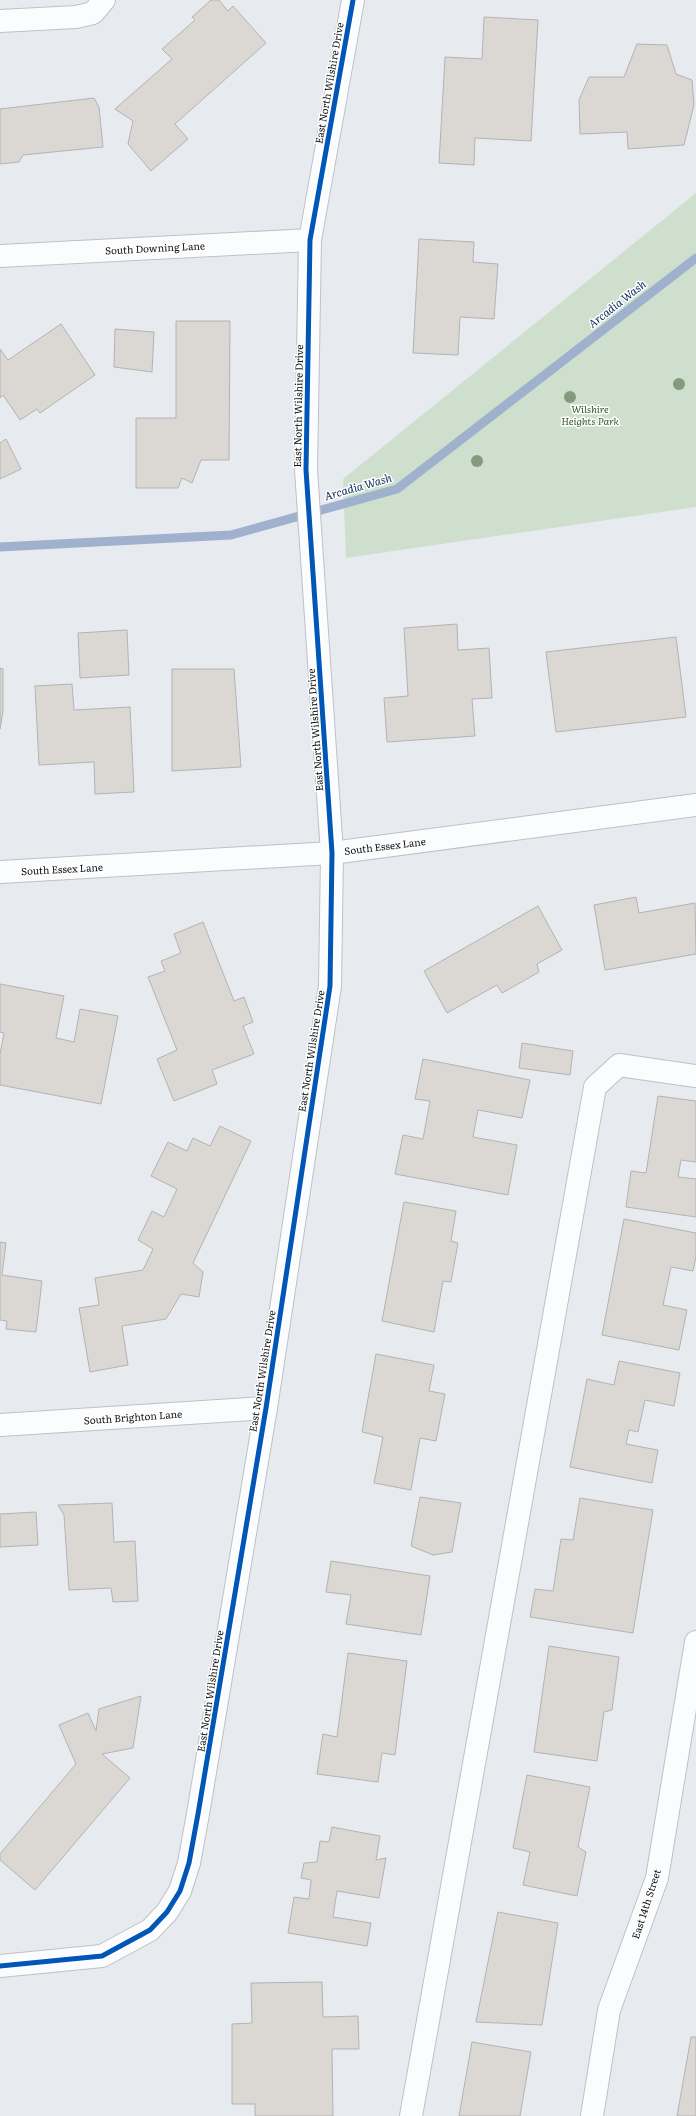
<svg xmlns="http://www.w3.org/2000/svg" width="696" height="2116" font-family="Literata,serif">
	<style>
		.green { fill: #cee0cd }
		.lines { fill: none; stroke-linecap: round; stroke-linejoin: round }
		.stream { stroke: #a0b1cd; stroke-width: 9 }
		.building { fill: #dbd7d2; stroke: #b3b3b4 }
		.minor-casing { stroke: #bec1c5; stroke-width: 24 }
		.minor { stroke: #fbfcfd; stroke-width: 22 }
		.cycleway-casing { stroke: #fff; stroke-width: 8 }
		.cycleway { stroke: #0057b8; stroke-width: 5 }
		.tree { fill: #839a7f }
		.labels { text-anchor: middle; stroke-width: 3; stroke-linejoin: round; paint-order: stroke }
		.street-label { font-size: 10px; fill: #0f1114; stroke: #fff }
		.park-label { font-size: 10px; font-style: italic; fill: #315722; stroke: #fff }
		.water-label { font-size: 11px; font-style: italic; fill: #0e2a59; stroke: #fff }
	</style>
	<rect width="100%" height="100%" fill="#e7ebf0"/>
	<path class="green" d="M696,193V507L346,558L343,479Z"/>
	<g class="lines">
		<path class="stream" d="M0,547L231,535L397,489L696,258"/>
	</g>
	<g class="building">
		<path d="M211,0H219L228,11L233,6L266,43L175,124L188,139L151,171L128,144L133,121L115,109L172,59L162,49L195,20L192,17Z"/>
		<path d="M484,17L538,20L531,141L475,138L474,165L439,163L445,57L482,59Z"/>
		<path d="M637,44L667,45L676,74L692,80L694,105L684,145L628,149L627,132L580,134L579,100L589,77H624Z"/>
		<path d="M94,98L99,107L103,147L23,155L19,162L0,164V109Z"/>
		<path d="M419,239L474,242L473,262L498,264L494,319L460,317L458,355L413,353Z"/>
		<path d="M176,321H230L229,460H201L192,483L182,478L178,488H136V418H176Z"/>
		<path d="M61,324L95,375L40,413L37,409L20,420L3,395L0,398V349L8,360Z"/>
		<path d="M115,329L154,332L152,372L114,367Z"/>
		<path d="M6,439L21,469L0,479V443Z"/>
		<path d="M457,624L458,650L489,648L492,698L472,699L475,736L387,742L384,698L408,696L404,628Z"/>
		<path d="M127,630L129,675L80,678L78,633Z"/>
		<path d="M676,637L686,717L556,732L546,652Z"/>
		<path d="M0,668L3,669V711L0,729Z"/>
		<path d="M172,669H234L241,767L172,771Z"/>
		<path d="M72,684L74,710L130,707L134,792L95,794L94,762L39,765L35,686Z"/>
		<path d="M636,897L639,913L695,903L696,954L605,970L594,905Z"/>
		<path d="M538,906L562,950L537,964L539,972L502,993L497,985L447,1013L424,971Z"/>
		<path d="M203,922L234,1001L244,997L253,1022L243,1026L254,1054L212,1070L217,1084L174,1101L157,1059L177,1050L148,977L165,971L161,961L181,953L174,934Z"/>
		<path d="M0,984L64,996L56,1038L74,1042L80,1009L118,1016L101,1104L0,1085V1054L4,1033L0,1032Z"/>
		<path d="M522,1043L573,1051L570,1075L519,1068Z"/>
		<path d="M423,1059L530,1080L522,1118L478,1110L473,1137L517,1145L508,1195L395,1174L403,1135L423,1139L430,1101L415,1099Z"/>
		<path d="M658,1096L696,1101V1162L681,1160L678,1177L696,1179V1217L626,1207L631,1171L646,1173Z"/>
		<path d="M220,1126L251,1141L193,1263L203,1272L199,1297L181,1294L166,1319L122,1326L128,1365L90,1372L79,1308L99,1305L95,1278L143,1270L153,1249L138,1240L152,1211L164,1217L177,1189L151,1176L168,1142L187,1151L193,1138L210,1146Z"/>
		<path d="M404,1202L456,1211L451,1241L458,1243L451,1282L443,1281L434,1332L382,1321Z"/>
		<path d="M624,1219L696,1233V1256L693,1271L671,1267L663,1305L687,1310L679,1350L602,1335Z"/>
		<path d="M0,1242L6,1243L2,1275L42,1281L36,1332L6,1329L7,1321L0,1320Z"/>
		<path d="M376,1354L434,1365L429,1391L445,1394L436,1441L420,1438L411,1490L374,1483L383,1437L362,1432Z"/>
		<path d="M619,1361L680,1373L674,1406L645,1400L638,1432L629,1430L626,1444L658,1450L652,1483L570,1467L587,1379L614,1385Z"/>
		<path d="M420,1497L461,1503L452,1552L433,1555L411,1546Z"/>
		<path d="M580,1498L653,1510L633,1633L530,1617L535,1589L553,1591L561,1539L573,1540Z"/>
		<path d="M112,1503L114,1542L135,1541L138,1601L113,1602L111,1588L69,1590L64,1515L58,1505Z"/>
		<path d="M36,1512L38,1545L0,1547V1514Z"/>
		<path d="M331,1561L430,1576L421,1635L346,1624L351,1595L326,1592Z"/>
		<path d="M549,1646L619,1657L612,1710L604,1712L597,1761L534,1752Z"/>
		<path d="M348,1653L407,1661L395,1755L382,1753L378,1782L317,1774L323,1734L337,1737Z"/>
		<path d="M141,1696L133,1748L102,1754L130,1778L35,1890L0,1860V1854L76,1764L59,1725L88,1713L96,1731L99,1709Z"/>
		<path d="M527,1775L590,1787L578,1847L586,1852L577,1896L523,1885L530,1852L513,1848Z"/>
		<path d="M332,1827L380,1836L376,1860L386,1858L379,1898L337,1891L333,1917L371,1923L367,1946L288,1933L294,1897L309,1899L311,1880L301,1878L304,1863L317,1862L320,1841L329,1842Z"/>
		<path d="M498,1912L558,1923L542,2025L476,2022Z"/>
		<path d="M322,1982L323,2017L358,2016L359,2049H332L333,2116H255V2104H232V2024L252,2023L251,1983Z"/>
		<path d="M691,2037H696V2116H677Z"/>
		<path d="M472,2042L531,2052L520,2116H459Z"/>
	</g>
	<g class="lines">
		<defs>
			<g id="minor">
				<path d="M0,21L76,17L93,13L104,0"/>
				<path d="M0,256L310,240"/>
				<path d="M0,872L332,853L696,805"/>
				<path d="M0,1425L266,1408"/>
				<path d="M0,1966L102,1956L150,1930L167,1912L180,1891L189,1863L198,1814L266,1408L330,986L332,853L306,470L310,240L353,0"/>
				<path d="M411,2116L595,1087L619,1065L696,1076"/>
				<path d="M592,2116L609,2010L657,1878L696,1642"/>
			</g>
		</defs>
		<use href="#minor" class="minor-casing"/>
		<use href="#minor" class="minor"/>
		<defs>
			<path id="cycleway" d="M0,1966L102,1956L150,1930L167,1912L180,1891L189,1863L198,1814L266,1408L330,986L332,853L306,470L310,240L353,0"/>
		</defs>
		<use href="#cycleway" class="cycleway-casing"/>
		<use href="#cycleway" class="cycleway"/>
	</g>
	<g class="tree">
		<circle cx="679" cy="384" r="6"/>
		<circle cx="570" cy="397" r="6"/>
		<circle cx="477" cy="461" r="6"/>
	</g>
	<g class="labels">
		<g class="street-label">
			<text transform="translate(329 83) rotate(-80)" y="4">East North Wilshire Drive</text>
			<text transform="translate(155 248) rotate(-3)" y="4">South Downing Lane</text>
			<text transform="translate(298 406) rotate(-89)" y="4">East North Wilshire Drive</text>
			<text transform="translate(315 730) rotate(-94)" y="4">East North Wilshire Drive</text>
			<text transform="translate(385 846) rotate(-7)" y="4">South Essex Lane</text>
			<text transform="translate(62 869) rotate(-3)" y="4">South Essex Lane</text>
			<text transform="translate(311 1051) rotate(-81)" y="4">East North Wilshire Drive</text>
			<text transform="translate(262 1371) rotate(-81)" y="4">East North Wilshire Drive</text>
			<text transform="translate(133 1417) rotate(-4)" y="4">South Brighton Lane</text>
			<text transform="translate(210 1691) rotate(-81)" y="4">East North Wilshire Drive</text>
			<text transform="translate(646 1904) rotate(-72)" y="4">East 14th Street</text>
		</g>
		<g class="park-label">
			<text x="590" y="413">Wilshire<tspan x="590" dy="12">Heights Park</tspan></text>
		</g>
		<g class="water-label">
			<text transform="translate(617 304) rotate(-38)" y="4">Arcadia Wash</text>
			<text transform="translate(358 487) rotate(-16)" y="4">Arcadia Wash</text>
		</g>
	</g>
</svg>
